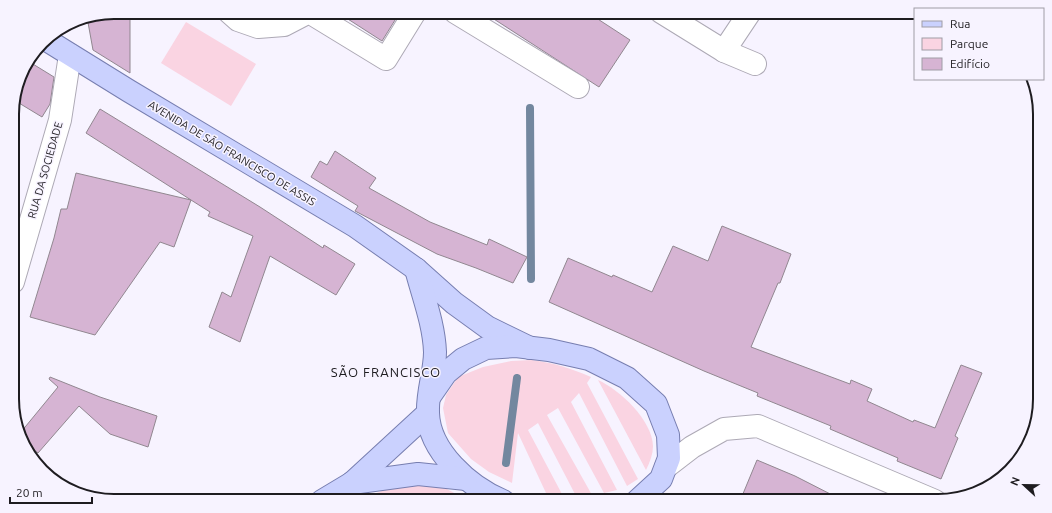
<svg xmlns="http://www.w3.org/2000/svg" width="1052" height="513" font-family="Ubuntu,sans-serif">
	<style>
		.green { fill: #fad4e2 }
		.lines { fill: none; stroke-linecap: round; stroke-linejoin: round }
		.stream { stroke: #73879f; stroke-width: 8 }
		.building { fill: #d6b4d3; stroke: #918790 }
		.street-casing { stroke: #ada9b5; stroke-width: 24 }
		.secondary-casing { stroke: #ada9b5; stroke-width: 24 }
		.primary-casing { stroke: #777eb0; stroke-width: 24 }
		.street { stroke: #fff; stroke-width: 22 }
		.secondary { stroke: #fff; stroke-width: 22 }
		.primary { stroke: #cad1fe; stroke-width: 22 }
		.labels { text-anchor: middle; stroke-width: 3; stroke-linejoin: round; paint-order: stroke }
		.street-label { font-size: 11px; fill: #1e1c20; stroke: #f7f3ff }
		.quarter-label { font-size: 13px; letter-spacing: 1px; fill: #1e1c20; stroke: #f7f3ff }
		.rim { fill: none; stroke: #1e1c20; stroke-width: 2 }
	</style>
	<rect width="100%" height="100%" fill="#f7f3ff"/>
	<g class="green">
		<path d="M186,22L256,64L231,106L161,63Z"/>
		<path d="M532,360C554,363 570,368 591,377L587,383L638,479L627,486L579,393L571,402L617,490L604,493L558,408L547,415L592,495L576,496L538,423L528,430L563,496L546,493L518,433L512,483L489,472L471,459L448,433L443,408L446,395L458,377L483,367L511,361Z"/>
		<path d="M598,380C620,390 652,420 653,446C653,454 650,462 646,470Z"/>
		<path d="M420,483L445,488L469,501H358L393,486Z"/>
	</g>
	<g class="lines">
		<g class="stream">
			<path d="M530,108L531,279"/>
			<path d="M506,463L517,378"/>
		</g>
	</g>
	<g class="building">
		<path d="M114,12H130V73L93,50L87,17Z"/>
		<path d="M337,12H400L382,41Z"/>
		<path d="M483,12H587L630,40L599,87Z"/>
		<path d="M28,61L54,77L50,104L42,117L14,100L22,69Z"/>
		<path d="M100,109L260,207L323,248L324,245L355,264L336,295L270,256L240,342L209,327L222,292L231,297L253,236L208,216L210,212L191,200L174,247L160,242L95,335L30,317L54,238L61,209H67L76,173L191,200L86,133Z"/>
		<path d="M335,151L376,178L369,188L430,222L487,245L489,239L527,257L513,283L476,268L437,254L355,211L358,206L311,177L320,161L327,165Z"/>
		<path d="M722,226L791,254L780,283H778L751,347L850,384L851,380L872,389L867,401L913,422L914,420L935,428L961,365L982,373L955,436L958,438L941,479L897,461L898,458L830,429L831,426L757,396L758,393L704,371L549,302L568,258L612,277L613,275L652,292L673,246L708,261Z"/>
		<path d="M50,377L100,397L157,416L148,447L110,434L79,406L38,453L25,442L21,432L58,387L49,379Z"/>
		<path d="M757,460L795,476L844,501H740Z"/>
	</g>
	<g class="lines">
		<defs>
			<g id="street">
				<path d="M229,12L238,20L258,27L284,25L309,12L386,59L415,12"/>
				<path d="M455,12L578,87"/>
				<path d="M661,12L724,51L755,64"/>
				<path d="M724,51L750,12"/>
				<path d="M13,282L60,120L70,55"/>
			</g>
			<path id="secondary" d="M666,467L692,447L724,429L758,426L935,501"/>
			<g id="primary">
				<path d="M45,39L129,91L355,226L416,269L454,303L487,327L530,348"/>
				<path d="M416,269C423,296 434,324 435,352C435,372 427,392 428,413C429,451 469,487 503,501"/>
				<path d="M430,396L446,373L463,359L486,348L516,346L549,350L589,359L627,378L656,404L668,435L669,458L661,479L637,501"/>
				<path d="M352,483L418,474L466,479"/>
				<path d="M322,501L352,483L428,413"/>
			</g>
		</defs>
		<use href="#street" class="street-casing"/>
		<use href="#secondary" class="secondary-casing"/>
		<use href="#primary" class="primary-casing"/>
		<use href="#street" class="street"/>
		<use href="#secondary" class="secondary"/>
		<use href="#primary" class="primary"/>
	</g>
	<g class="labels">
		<g class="street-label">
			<text transform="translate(232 153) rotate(31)" y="4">AVENIDA DE SÃO FRANCISCO DE ASSIS</text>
			<text transform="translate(45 170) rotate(-74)" y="4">RUA DA SOCIEDADE</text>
		</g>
		<g class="quarter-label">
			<text x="386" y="377">SÃO FRANCISCO</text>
		</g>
	</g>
	<path d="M0 0H1052V513H0ZM114 19H938A95 95 0 0 1 1033 114V399A95 95 0 0 1 938 494H114A95 95 0 0 1 19 399V114A95 95 0 0 1 114 19Z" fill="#f7f3ff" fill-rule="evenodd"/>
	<path class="rim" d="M114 19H938A95 95 0 0 1 1033 114V399A95 95 0 0 1 938 494H114A95 95 0 0 1 19 399V114A95 95 0 0 1 114 19Z"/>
	<rect x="914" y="8" width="130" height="72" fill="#f7f3ff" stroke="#a09da6"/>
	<rect x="922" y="21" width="20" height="6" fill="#cad1fe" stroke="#a09da6"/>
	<text x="950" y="28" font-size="12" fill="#1e1c20">Rua</text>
	<rect x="922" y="38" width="20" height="12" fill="#fad4e2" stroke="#a09da6"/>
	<text x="950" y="48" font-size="12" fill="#1e1c20">Parque</text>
	<rect x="922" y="58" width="20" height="12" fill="#d6b4d3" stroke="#a09da6"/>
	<text x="950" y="68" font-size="12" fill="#1e1c20">Edifício</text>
	<g transform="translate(1024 485) rotate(292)" stroke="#f7f3ff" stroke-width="3" paint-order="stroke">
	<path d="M0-3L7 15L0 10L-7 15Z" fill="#1e1c20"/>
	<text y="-6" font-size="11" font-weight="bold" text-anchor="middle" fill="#1e1c20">N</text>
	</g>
	<path d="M10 497v6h82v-6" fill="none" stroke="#1e1c20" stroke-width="2"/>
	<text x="16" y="497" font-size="12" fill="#1e1c20" stroke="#f7f3ff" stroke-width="3" paint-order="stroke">20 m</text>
</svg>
